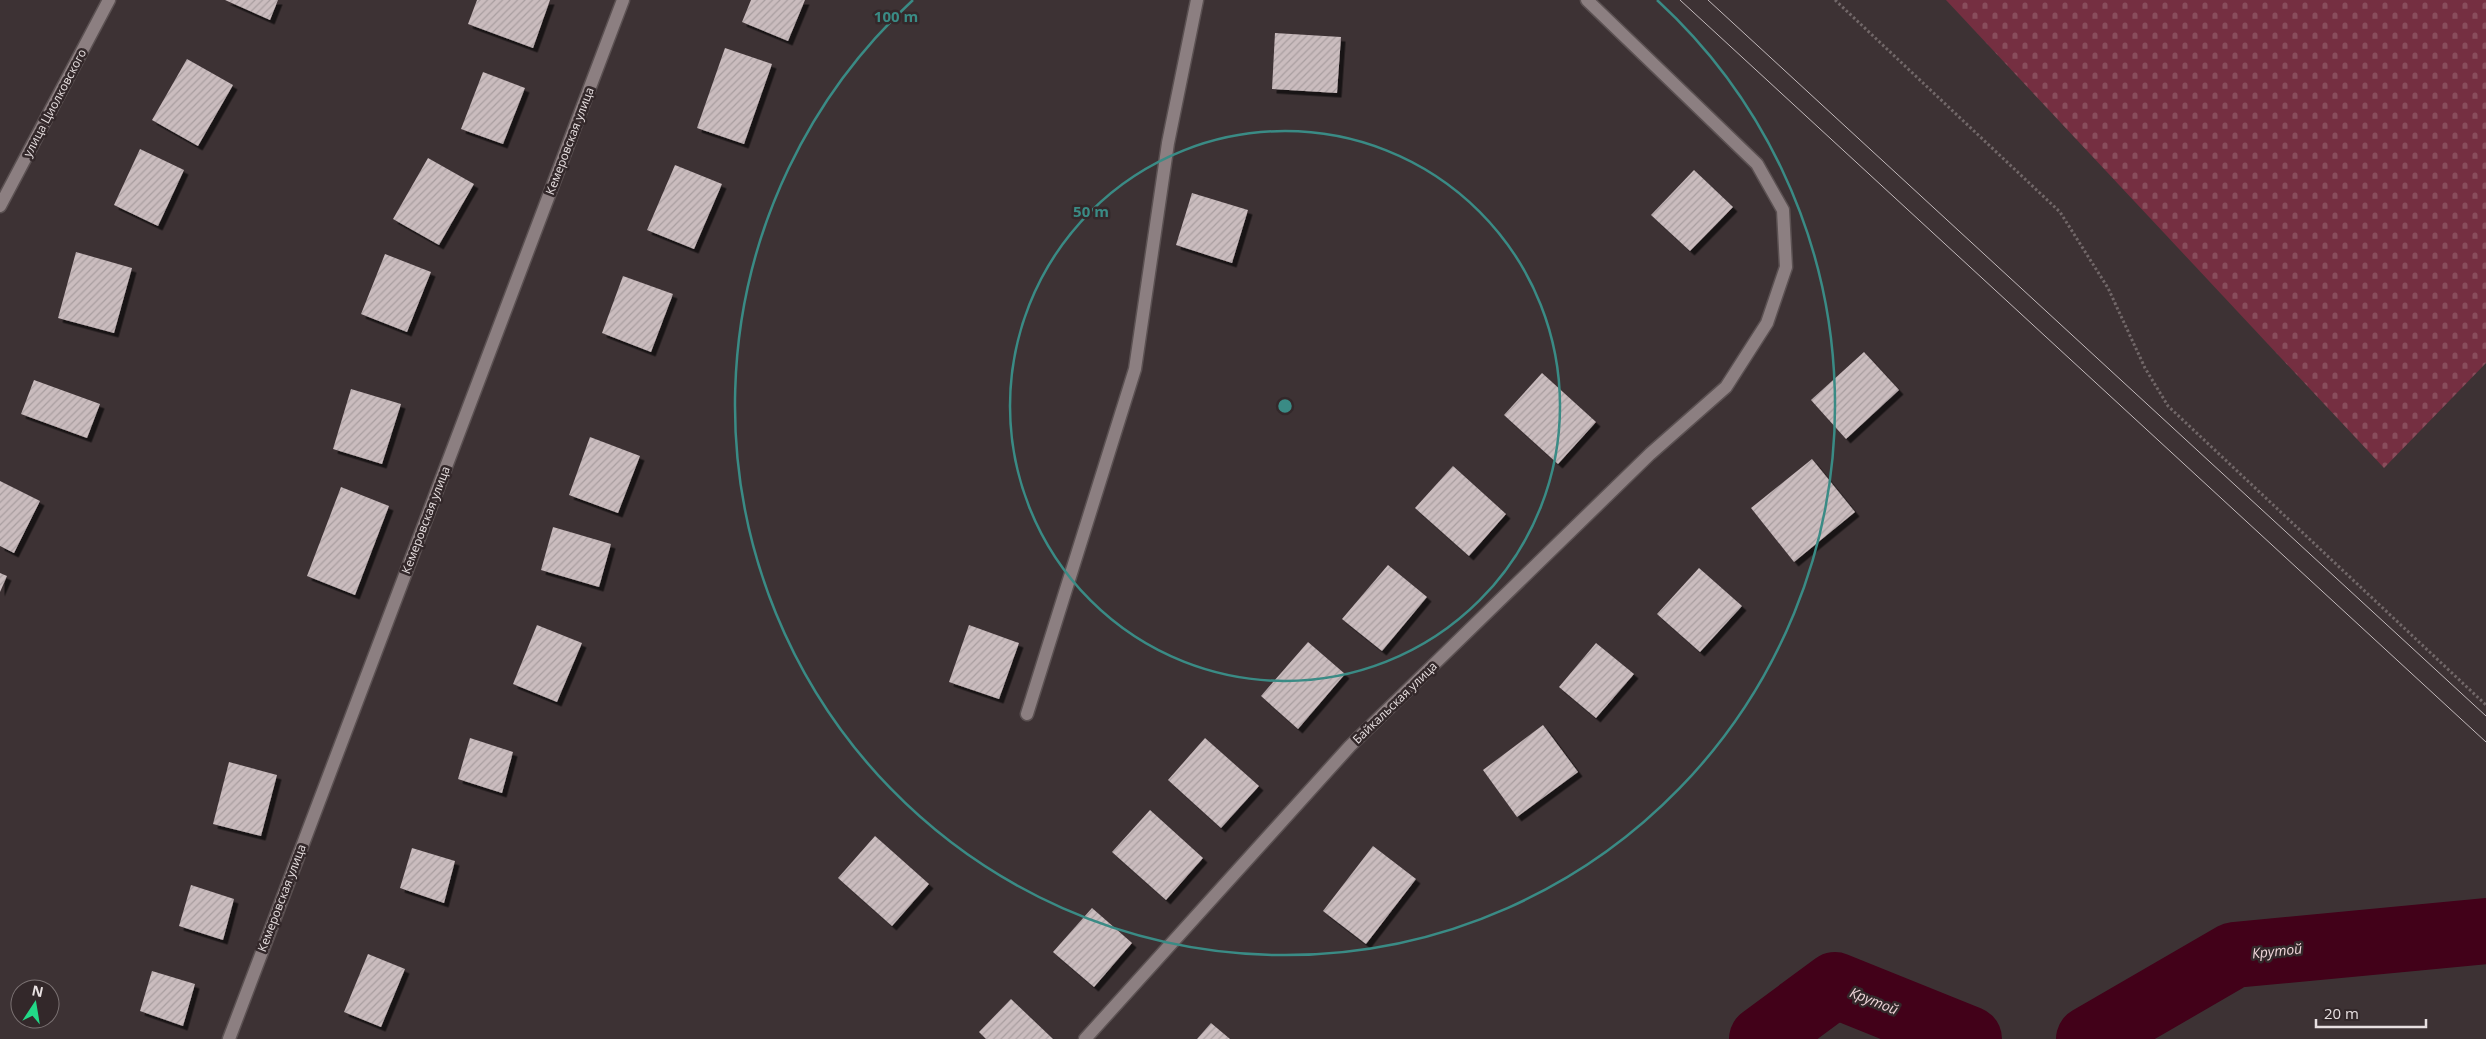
<svg xmlns="http://www.w3.org/2000/svg" width="2486" height="1039" font-family="'Open Sans',sans-serif">
	<style>
		.cemetery { fill: url(#cemetery-stones) }
		.lines { fill: none; stroke-linecap: round; stroke-linejoin: round }
		.river { stroke: #420119; stroke-width: 66 }
		.building { fill: url(#building-hatch); filter: url(#shadow) }
		.street-casing { stroke: #5b5152; stroke-width: 15 }
		.path { stroke: #726869; stroke-width: 3; stroke-dasharray: 2.5 2.5; stroke-linecap: butt }
		.street { stroke: #8c7f81; stroke-width: 12 }
		.tram { stroke: #c2b9bb; stroke-width: 1 }
		.ring { fill: none; stroke: #3a8b85; stroke-width: 2.5 }
		.labels { text-anchor: middle; stroke-width: 5; stroke-linejoin: round; paint-order: stroke }
		.street-label { font-size: 12px; fill: #e8e0e1; stroke: #33282a }
		.water-label { font-size: 14px; font-style: italic; fill: #f1d7db; stroke: #33282a }
		.centre { fill: #3a8b85; stroke: #33282a; stroke-width: 2.5 }
		.ring-label { font-size: 15px; text-anchor: middle; font-weight: bold; fill: #3a8b85; stroke: #33282a; stroke-width: 5; stroke-linejoin: round; paint-order: stroke }
	</style>
	<defs>
		<pattern id="cemetery-stones" width="16" height="16" patternUnits="userSpaceOnUse" patternTransform="scale(1.25)"><rect width="16" height="16" fill="#752f41"/><path d="M2 7V4a2 2 0 0 1 4 0v3zM10 15v-3a2 2 0 0 1 4 0v3z" fill="#894d5c"/></pattern>
		<pattern id="building-hatch" width="6" height="6" patternUnits="userSpaceOnUse" patternTransform="scale(1.25)"><rect width="6" height="6" fill="#cabcbe"/><path d="M-1 1l2-2M0 6l6-6M5 7l2-2" fill="none" stroke="#a99ea0"/></pattern>
		<filter id="shadow"><feDropShadow dx="4.5" dy="4.5" stdDeviation="0" flood-color="#0009"/></filter>
	</defs>
	<rect width="100%" height="100%" fill="#3d3234"/>
	<path class="cemetery" d="M1946,0H2486V363L2384,468Z"/>
	<g class="lines">
		<g class="river">
			<path d="M1762,1039L1835,985L1969,1039"/>
			<path d="M2089,1039L2234,955L2486,931"/>
		</g>
	</g>
	<g class="building">
		<path d="M225,0H278L270,20Z"/>
		<path d="M477,0H550L533,48L468,24Z"/>
		<path d="M751,0H805L788,41L742,22Z"/>
		<path d="M1275,33L1341,37L1337,93L1272,89Z"/>
		<path d="M725,48L772,64L744,144L697,128Z"/>
		<path d="M187,59L233,85L198,146L152,120Z"/>
		<path d="M483,72L525,88L503,144L461,129Z"/>
		<path d="M140,149L184,170L158,226L114,205Z"/>
		<path d="M428,158L474,184L439,245L393,219Z"/>
		<path d="M675,165L722,184L694,249L647,230Z"/>
		<path d="M1694,170L1733,207L1690,251L1651,215Z"/>
		<path d="M1192,193L1248,210L1232,263L1176,245Z"/>
		<path d="M76,252L132,268L114,333L58,318Z"/>
		<path d="M385,254L431,272L407,332L361,314Z"/>
		<path d="M623,276L673,294L651,352L602,333Z"/>
		<path d="M1864,352L1899,390L1846,439L1811,400Z"/>
		<path d="M1542,373L1596,422L1558,464L1504,415Z"/>
		<path d="M34,380L100,404L87,438L21,414Z"/>
		<path d="M351,389L401,404L382,464L333,449Z"/>
		<path d="M590,437L640,456L618,513L569,495Z"/>
		<path d="M1812,459L1855,512L1794,562L1751,508Z"/>
		<path d="M1453,466L1506,514L1469,556L1415,508Z"/>
		<path d="M0,481L40,501L14,553L0,546Z"/>
		<path d="M341,487L389,506L355,595L307,576Z"/>
		<path d="M553,527L611,544L599,587L541,570Z"/>
		<path d="M1388,565L1427,597L1382,651L1342,619Z"/>
		<path d="M1699,568L1742,606L1700,652L1657,614Z"/>
		<path d="M0,573L7,576L0,592Z"/>
		<path d="M537,625L582,643L557,702L513,684Z"/>
		<path d="M969,625L1019,643L999,699L949,682Z"/>
		<path d="M1308,642L1345,674L1298,729L1261,696Z"/>
		<path d="M1596,643L1634,674L1596,718L1559,687Z"/>
		<path d="M1543,725L1578,772L1517,817L1483,770Z"/>
		<path d="M470,738L513,752L502,793L458,779Z"/>
		<path d="M1205,738L1259,786L1221,828L1168,780Z"/>
		<path d="M229,762L277,775L261,836L213,824Z"/>
		<path d="M1150,810L1203,858L1166,900L1112,852Z"/>
		<path d="M875,836L929,884L892,926L838,878Z"/>
		<path d="M1373,846L1416,879L1366,944L1323,911Z"/>
		<path d="M412,848L455,861L444,903L400,888Z"/>
		<path d="M191,885L234,899L223,940L179,926Z"/>
		<path d="M1092,908L1132,943L1094,987L1053,952Z"/>
		<path d="M368,954L405,969L381,1027L344,1012Z"/>
		<path d="M152,971L195,984L183,1026L140,1011Z"/>
		<path d="M1011,999L1053,1039H986L979,1032Z"/>
		<path d="M1211,1023L1230,1039H1197Z"/>
	</g>
	<g class="lines">
		<defs>
			<g id="street">
				<path d="M0,206L109,0"/>
				<path d="M1027,714L1135,369L1168,143L1197,0"/>
				<path d="M229,1039L623,0"/>
				<path d="M1085,1039L1350,746L1650,454L1726,387L1767,323L1786,267L1783,210L1757,164L1587,0"/>
			</g>
		</defs>
		<use href="#street" class="street-casing"/>
		<path class="path" d="M1835,0L2060,212L2108,288L2145,368L2168,406L2486,705"/>
		<use href="#street" class="street"/>
		<g class="tram">
			<path d="M1680,0L2486,742"/>
			<path d="M1708,0L2486,716"/>
		</g>
	</g>
	<g class="ring">
		<circle cx="1285" cy="406" r="275"/>
		<path d="M1657 0A550 550 0 1 1 913 0"/>
	</g>
	<g class="labels">
		<g class="street-label">
			<text transform="translate(55 103) rotate(-62)" y="4">улица Циолковского</text>
			<text transform="translate(570 141) rotate(-69)" y="4">Кемеровская улица</text>
			<text transform="translate(426 520) rotate(-69)" y="4">Кемеровская улица</text>
			<text transform="translate(1395 703) rotate(-44)" y="4">Байкальская улица</text>
			<text transform="translate(282 898) rotate(-69)" y="4">Кемеровская улица</text>
		</g>
		<g class="water-label">
			<text transform="translate(2277 951) rotate(-6)" y="5">Крутой</text>
			<text transform="translate(1874 1001) rotate(22)" y="5">Крутой</text>
		</g>
	</g>
	<circle cx="1285" cy="406" r="8" class="centre"/>
	<g class="ring-label">
		<text x="896" y="22">100 m</text>
		<text x="1091" y="217">50 m</text>
	</g>
	<g transform="translate(35 1004) rotate(12)"><circle r="24" fill="#33282a" stroke="#7b7273"/>
	<path d="M0-4L9 19L0 12L-9 19Z" fill="#22d887"/>
	<text y="-8" font-size="14" font-weight="bold" text-anchor="middle" fill="#e8e0e1">N</text>
	</g>
	<path d="M2316 1019v8h110v-8" fill="none" stroke="#e8e0e1" stroke-width="2.5"/>
	<text x="2324" y="1019" font-size="15" fill="#e8e0e1" stroke="#33282a" stroke-width="4" paint-order="stroke">20 m</text>
</svg>
